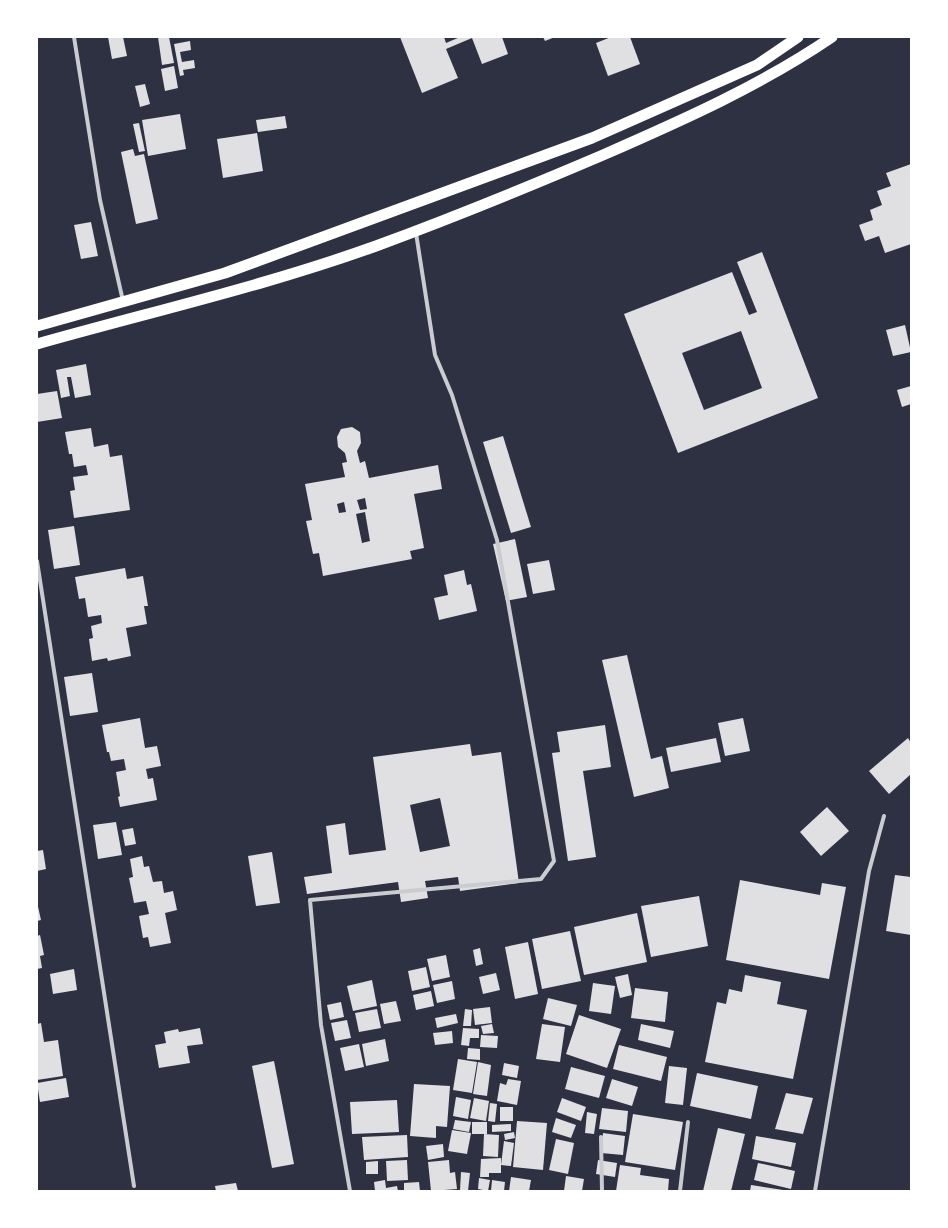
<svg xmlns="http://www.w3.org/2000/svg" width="948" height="1228" font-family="'Work Sans',sans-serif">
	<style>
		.building { fill: #e0e0e3; fill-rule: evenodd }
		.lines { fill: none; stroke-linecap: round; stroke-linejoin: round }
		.minor { stroke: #caccd0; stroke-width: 4 }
		.trunk { stroke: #fff; stroke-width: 11 }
	</style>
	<rect width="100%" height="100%" fill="#2d3142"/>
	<g class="building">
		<path d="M108,37H123L127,56L112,59Z"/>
		<path d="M158,37H169L174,63L162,65Z"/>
		<path d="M400,37H444L446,43L460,37H502L508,54L482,64L472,38L446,49L458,78L422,93Z"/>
		<path d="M543,37H555L545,41Z"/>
		<path d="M611,37H630L640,64L608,76L596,43Z"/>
		<path d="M190,41L191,50L180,52L182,62L194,60L195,68L183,70L184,75L180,76L174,44Z"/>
		<path d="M174,66L178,88L165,91L161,69Z"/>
		<path d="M145,84L150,104L140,107L135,86Z"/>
		<path d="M180,114L186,149L148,156L142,120Z"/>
		<path d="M285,116L287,128L258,132L256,120Z"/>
		<path d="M139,123L145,151L139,152L133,124Z"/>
		<path d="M257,133L263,171L223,178L217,139Z"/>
		<path d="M133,149L135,156L144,154L158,219L136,224L121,152Z"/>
		<path d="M911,164V244L885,253L879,236L865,241L859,225L873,220L870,210L882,205L877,191L891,186L886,173Z"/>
		<path d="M91,222L98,256L81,259L74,225Z"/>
		<path d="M762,252L818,398L678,453L624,314L732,272L749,315L757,312L737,262ZM741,331L762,388L704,410L682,353Z"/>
		<path d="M905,325L911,352L893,356L886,330Z"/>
		<path d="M86,364L91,395L75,398L71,377H67L70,396L61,398L56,370Z"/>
		<path d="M911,386V404L902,407L897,390Z"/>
		<path d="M57,391L62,418L37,422V394Z"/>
		<path d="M352,427L360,432L361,443L357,451L360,463L365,461L369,478L438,465L442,489L414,494L424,548L410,551L412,559L323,576L319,553L313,554L306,521L312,520L305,484L345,477L342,463L347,462L345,453L338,447L337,437L341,429ZM365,498L367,509L360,510L357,500ZM344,502L346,512L339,513L337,504ZM365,512L370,541L362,543L356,514Z"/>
		<path d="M91,428L94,447L108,444L110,457L122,455L130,510L74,518L70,491L75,490L73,477L88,475L86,465L74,467L72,454H69L65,432Z"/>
		<path d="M503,436L531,527L511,533L483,442Z"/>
		<path d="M74,526L80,565L54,569L48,530Z"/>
		<path d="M515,539L527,597L506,601L493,544Z"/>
		<path d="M549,560L555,590L533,594L527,564Z"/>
		<path d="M125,568L127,579L143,576L148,606H144L147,624L126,628L131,656L108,661L107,658L92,661L89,639L93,638L91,626L102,623L101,615L88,617L85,598L79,599L75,577Z"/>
		<path d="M464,570L467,585L471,584L477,611L439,620L434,598L448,595L444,575Z"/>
		<path d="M627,655L651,759L662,756L669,788L634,797L602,660Z"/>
		<path d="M92,673L98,712L70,716L64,677Z"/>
		<path d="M140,718L145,748L157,746L161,766L146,769L148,779L153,778L157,800L120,807L118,797L120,796L116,772L126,770L124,759L111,761L109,752H107L102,725Z"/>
		<path d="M743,718L750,751L725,756L718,723Z"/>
		<path d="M605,725L611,767L583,771L596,857L568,861L552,753L560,752L557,732Z"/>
		<path d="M716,738L721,762L671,772L666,748Z"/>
		<path d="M908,738L911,743V774L889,794L869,771Z"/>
		<path d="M470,744L472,756L501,752L519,883L460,891L458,877L425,881L428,898L401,902L398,882L307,894L304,877L332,873L326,826L345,823L349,855L386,850L373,757ZM440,798L450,846L420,852L410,805Z"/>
		<path d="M827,807L849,831L821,856L800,832Z"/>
		<path d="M116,822L122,855L98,859L93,825Z"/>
		<path d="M133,828L136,844L125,846L122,830Z"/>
		<path d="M43,850L46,869L37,871V851Z"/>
		<path d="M272,852L280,903L256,906L248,856Z"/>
		<path d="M142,856L144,867L149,866L153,882L162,881L164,893L173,891L177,910L165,913L171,943L150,947L148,937L143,938L139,916L149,914L146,901L134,903L129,878L133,877L130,859Z"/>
		<path d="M895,875L911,877V935L886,931Z"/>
		<path d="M740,880L820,895L822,883L846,887L829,979L726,960Z"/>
		<path d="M699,896L708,946L651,957L641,906Z"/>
		<path d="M37,902L41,920L37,921Z"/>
		<path d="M637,913L647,962L584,975L574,927Z"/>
		<path d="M570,931L581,981L542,989L532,939Z"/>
		<path d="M40,935L44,955L40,956L42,968L37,969V936Z"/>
		<path d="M528,942L538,994L515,999L505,947Z"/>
		<path d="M480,948L483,964L476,966L473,950Z"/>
		<path d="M446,955L450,977L432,981L427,959Z"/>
		<path d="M426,967L430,987L412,991L408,971Z"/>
		<path d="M74,969L77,990L53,994L50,974Z"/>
		<path d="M496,973L500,990L483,994L479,977Z"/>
		<path d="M628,974L632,995L620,998L615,977Z"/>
		<path d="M745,975L781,982L777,1004L807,1010L793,1079L705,1062L717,1002L726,1004L729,989L742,992Z"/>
		<path d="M372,980L377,1006L353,1011L347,986Z"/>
		<path d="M452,981L455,999L437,1003L433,985Z"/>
		<path d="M593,983L615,986L611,1014L589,1011Z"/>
		<path d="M635,988L668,992L665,1022L631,1018Z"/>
		<path d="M431,991L434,1006L416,1010L413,995Z"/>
		<path d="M548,998L577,1005L571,1026L543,1019Z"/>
		<path d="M396,1001L401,1021L384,1024L380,1004Z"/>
		<path d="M341,1002L344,1017L330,1020L327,1005Z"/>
		<path d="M490,1007L492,1023L475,1025L473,1009Z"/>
		<path d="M377,1009L381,1028L359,1032L355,1013Z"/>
		<path d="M465,1009L472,1010L471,1026H463Z"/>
		<path d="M456,1014L458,1023L437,1028L435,1018Z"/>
		<path d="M579,1015L621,1029L607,1068L566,1054Z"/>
		<path d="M347,1020L351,1038L335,1041L331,1023Z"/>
		<path d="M41,1023L44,1042L58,1040L63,1076L37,1080V1024Z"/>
		<path d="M492,1024L494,1033L483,1034L481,1026Z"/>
		<path d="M542,1024L565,1027L560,1062L536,1059Z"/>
		<path d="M641,1024L674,1031L670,1048L638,1040Z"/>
		<path d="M200,1028L203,1044L187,1046L190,1063L159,1068L155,1045L166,1043L164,1032L178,1029L179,1032Z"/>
		<path d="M463,1028L479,1029V1038H470L469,1046L461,1045Z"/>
		<path d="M452,1031L453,1043L435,1045L433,1033Z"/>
		<path d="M481,1035L498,1036L497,1048L480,1047Z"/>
		<path d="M385,1039L389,1061L366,1066L362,1044Z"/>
		<path d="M359,1044L364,1067L345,1071L340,1048Z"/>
		<path d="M619,1045L667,1057L661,1081L613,1069Z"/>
		<path d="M468,1048L480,1049V1060L467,1059Z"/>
		<path d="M458,1059L477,1062L472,1093L453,1090Z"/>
		<path d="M274,1061L294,1164L272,1168L252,1066Z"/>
		<path d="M478,1062L491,1065L487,1096L473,1094Z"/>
		<path d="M504,1063L519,1066L517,1078L502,1075Z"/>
		<path d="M669,1066L687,1068L683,1105L665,1103Z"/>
		<path d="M571,1067L605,1076L599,1098L565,1089Z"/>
		<path d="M697,1073L758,1086L751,1119L690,1106Z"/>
		<path d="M66,1078L69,1097L40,1102L37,1083Z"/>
		<path d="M508,1079L521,1081L517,1105L497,1101L500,1083L506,1085Z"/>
		<path d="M612,1079L638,1087L632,1106L606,1098Z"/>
		<path d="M414,1084L450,1086L447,1127L436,1126V1138L410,1136Z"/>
		<path d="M786,1093L813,1098L803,1134L775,1129Z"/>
		<path d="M456,1097L471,1100L468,1119L453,1116Z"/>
		<path d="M474,1098L489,1101L486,1121L470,1118Z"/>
		<path d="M562,1098L586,1107L581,1121L557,1112Z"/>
		<path d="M397,1100L399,1132L352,1134L350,1102Z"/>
		<path d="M490,1103L497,1104L495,1122L488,1121Z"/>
		<rect x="500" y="1107" width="13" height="14"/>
		<path d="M602,1108L628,1111L626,1132L599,1129Z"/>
		<path d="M587,1112L597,1114L594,1134L585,1133Z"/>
		<path d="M633,1114L683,1122L675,1170L625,1162Z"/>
		<path d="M556,1118L576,1125L571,1138L552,1132Z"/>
		<path d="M455,1120L471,1122L469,1132L453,1129Z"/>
		<path d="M517,1121L547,1123L543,1170L513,1167Z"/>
		<rect x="472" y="1122" width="15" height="12"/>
		<path d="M511,1124V1131L492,1132V1125Z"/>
		<path d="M718,1128L745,1134L731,1191H703Z"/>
		<path d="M452,1130L471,1133L467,1154L448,1151Z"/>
		<path d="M514,1132L515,1138L505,1140L504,1134Z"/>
		<path d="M603,1133L625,1136L623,1155L601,1153Z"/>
		<path d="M484,1134L499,1135L498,1157L483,1156Z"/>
		<path d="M407,1135L408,1157L364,1160L362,1137Z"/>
		<path d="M756,1136L796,1143L791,1167L752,1159Z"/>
		<path d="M556,1139L574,1143L568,1174L549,1170Z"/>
		<path d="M504,1141L514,1143L511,1166L501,1165Z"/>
		<path d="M443,1144L444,1157L428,1160L426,1146Z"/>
		<path d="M501,1158V1173H489V1177H480L481,1159Z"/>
		<path d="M407,1160L408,1180L387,1181L386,1161Z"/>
		<path d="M449,1160L450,1173L455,1172L457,1189L431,1191L428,1162Z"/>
		<path d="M598,1160L617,1163L615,1177L596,1174Z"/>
		<path d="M378,1161V1174H366V1162Z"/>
		<path d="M758,1163L795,1171L791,1189L754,1180Z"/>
		<path d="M620,1165L641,1168L640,1175L669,1179L668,1191H616Z"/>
		<path d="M461,1172L470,1173L468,1191L460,1190Z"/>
		<path d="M566,1176L584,1179L582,1191H564Z"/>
		<path d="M511,1177L531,1180L529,1191H509Z"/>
		<path d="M479,1178L490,1180L488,1191L478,1189Z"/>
		<path d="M385,1180L386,1188L397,1186L398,1191H375L374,1182Z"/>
		<path d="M492,1180L505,1182L504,1191H491Z"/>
		<path d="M419,1182L420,1191H404V1183Z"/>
		<path d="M236,1183L238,1191H216L215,1186Z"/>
		<path d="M751,1185L783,1190V1191H750Z"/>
	</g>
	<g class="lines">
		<g class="minor">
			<path d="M74,37L100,200L123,301"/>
			<path d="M37,561L134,1186"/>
			<path d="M601,1137L602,1191"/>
			<path d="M350,1191L321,1025L310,900L541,879L554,861L497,540L452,395L435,355L416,233"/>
			<path d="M680,1191L688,1122"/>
			<path d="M815,1191L869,871L884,816"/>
		</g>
		<g class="trunk">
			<path d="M37,326L225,273L592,138L757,65L798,37"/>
			<path d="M37,344C150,312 265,286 376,246C452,218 528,187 603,155C683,120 760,86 832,37"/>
		</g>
	</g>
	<rect width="948" height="1228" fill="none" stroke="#ffffff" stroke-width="76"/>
</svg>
